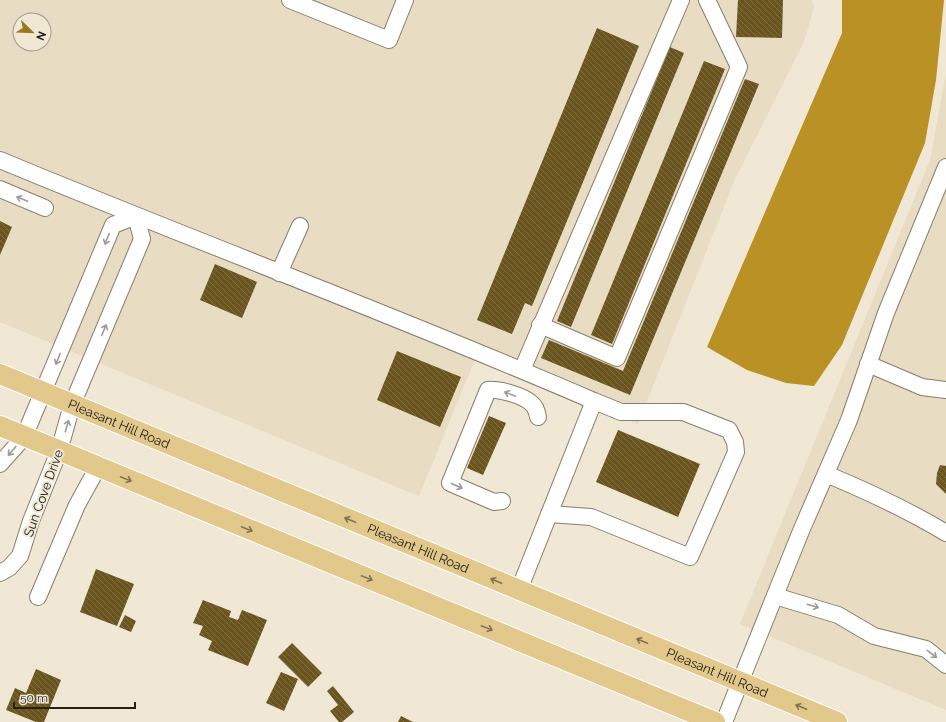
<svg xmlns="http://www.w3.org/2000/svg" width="946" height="722" font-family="Raleway,sans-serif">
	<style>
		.built { fill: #e8dcc3; fill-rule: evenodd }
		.water { fill: #ba9125 }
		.building { fill: url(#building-back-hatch) }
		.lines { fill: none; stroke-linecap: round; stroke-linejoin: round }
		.minor-casing { stroke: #867e6d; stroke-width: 18 }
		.major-casing { stroke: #fff; stroke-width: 22 }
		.minor { stroke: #fff; stroke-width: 16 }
		.major { stroke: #e2c98b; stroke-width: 20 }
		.oneway { stroke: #9c9b98 }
		.oneway2 { stroke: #827452 }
		.labels { text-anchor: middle; stroke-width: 4; stroke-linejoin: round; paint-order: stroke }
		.street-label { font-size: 13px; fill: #232019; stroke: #f0e7d4 }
	</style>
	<defs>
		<pattern id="building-back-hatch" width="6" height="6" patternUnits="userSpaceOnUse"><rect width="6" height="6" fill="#6b551f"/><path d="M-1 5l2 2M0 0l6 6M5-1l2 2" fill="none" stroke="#806f46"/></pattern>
	</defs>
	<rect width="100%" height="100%" fill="#f0e7d4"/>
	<g class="built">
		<path d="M0,0H812L814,7L804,42L735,179L638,424L476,357L419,496L0,322ZM20,20H44V44H20Z"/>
		<path d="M946,73V710L740,624L930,160Z"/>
	</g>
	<path class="water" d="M842,0H944L936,80L925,143L842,345L814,386L786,383L747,370L707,347L842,33Z"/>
	<g class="building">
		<path d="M738,0H783L782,38L736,37Z"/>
		<path d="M597,28L639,46L532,306L525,303L512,334L477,320Z"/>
		<path d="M670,47L684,53L571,327L557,321Z"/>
		<path d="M704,61L725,69L612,344L591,335Z"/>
		<path d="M745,79L759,84L630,395L541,358L549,340L623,371Z"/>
		<path d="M0,221L12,227L0,255Z"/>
		<path d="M215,264L257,282L242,318L200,300Z"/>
		<path d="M397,351L461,377L440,427L377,400Z"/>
		<path d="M489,416L506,423L483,475L467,468Z"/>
		<path d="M618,430L700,464L678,517L596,482Z"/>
		<path d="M940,465L946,466V494L936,484L937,473Z"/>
		<path d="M96,569L134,584L117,626L80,612Z"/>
		<path d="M203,600L231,611L229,617L238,620L242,610L267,620L248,666L208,650L212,641L199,635L203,626L193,623Z"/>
		<path d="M125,615L136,621L131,632L119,627Z"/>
		<path d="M292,643L322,673L308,687L278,657Z"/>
		<path d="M36,669L61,680L44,722H36L6,710L15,688L26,693Z"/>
		<path d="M281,672L298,679L284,711L266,703Z"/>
		<path d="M333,686L354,712L342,722H339L330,711L338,705L327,691Z"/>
		<path d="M401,716L413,722H398Z"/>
	</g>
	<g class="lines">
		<defs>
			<g id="minor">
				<path d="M290,0L389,40L405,0"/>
				<path d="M0,160C197,242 398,316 594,401L519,590"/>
				<path d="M0,189L45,208"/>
				<path d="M279,273L300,226"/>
				<path d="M540,325L617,358L739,67L707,0"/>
				<path d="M868,364L922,387L946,390"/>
				<path d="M522,370L681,0"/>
				<path d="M0,464L24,437L113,225L136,216L142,239L72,405L59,451L31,521L20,556L9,568L0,573"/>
				<path d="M826,474C867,491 908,510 946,533"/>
				<path d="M502,501L494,502L450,483L488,390C499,389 522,395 531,403C535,406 537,411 538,417"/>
				<path d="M549,514L591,517L690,557L736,452L735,442L729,430L683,412H621L594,401"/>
				<path d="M775,596L838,615L874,636L926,649L946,665"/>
				<path d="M38,597L77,505L98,467"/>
				<path d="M724,722L801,531L849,420L886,313L946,167"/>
			</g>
			<g id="major">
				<path id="s1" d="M0,374L837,722"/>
				<path d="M0,426L715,722"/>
			</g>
		</defs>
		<use href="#minor" class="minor-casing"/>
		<use href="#major" class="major-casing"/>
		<use href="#minor" class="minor"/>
		<use href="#major" class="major"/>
	</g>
	<defs><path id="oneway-shaft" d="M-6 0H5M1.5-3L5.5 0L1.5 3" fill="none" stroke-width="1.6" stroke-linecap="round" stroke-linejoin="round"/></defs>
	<g class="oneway">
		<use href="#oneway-shaft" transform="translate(22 199) rotate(-157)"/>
		<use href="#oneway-shaft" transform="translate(107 239) rotate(112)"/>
		<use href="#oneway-shaft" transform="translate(104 330) rotate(-67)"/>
		<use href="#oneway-shaft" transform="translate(58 359) rotate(112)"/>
		<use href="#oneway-shaft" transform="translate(510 394) rotate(-159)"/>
		<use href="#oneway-shaft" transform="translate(67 426) rotate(-74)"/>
		<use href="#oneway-shaft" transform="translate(12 451) rotate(131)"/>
		<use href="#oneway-shaft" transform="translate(457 486) rotate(24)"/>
		<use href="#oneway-shaft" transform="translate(813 606) rotate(17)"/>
		<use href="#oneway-shaft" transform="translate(932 654) rotate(37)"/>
	</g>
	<g class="oneway2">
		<use href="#oneway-shaft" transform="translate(126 479) rotate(22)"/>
		<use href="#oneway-shaft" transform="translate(350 520) rotate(-157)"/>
		<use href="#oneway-shaft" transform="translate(247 529) rotate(22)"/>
		<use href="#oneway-shaft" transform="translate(367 578) rotate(22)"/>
		<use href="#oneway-shaft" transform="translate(496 581) rotate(-157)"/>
		<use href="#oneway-shaft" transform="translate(487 628) rotate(22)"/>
		<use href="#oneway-shaft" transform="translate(642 641) rotate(-157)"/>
		<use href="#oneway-shaft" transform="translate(801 707) rotate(-157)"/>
	</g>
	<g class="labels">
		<g class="street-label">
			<text dy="5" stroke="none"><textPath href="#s1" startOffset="129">Pleasant Hill Road</textPath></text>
			<text transform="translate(43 493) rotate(-70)" y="5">Sun Cove Drive</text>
			<text dy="5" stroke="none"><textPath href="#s1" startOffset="453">Pleasant Hill Road</textPath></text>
			<text dy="5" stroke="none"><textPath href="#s1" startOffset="777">Pleasant Hill Road</textPath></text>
		</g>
	</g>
	<g transform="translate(32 32) rotate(113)"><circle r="19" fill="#f0e7d4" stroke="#9e9789"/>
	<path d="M0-3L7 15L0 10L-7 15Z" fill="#9a7822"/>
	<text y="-6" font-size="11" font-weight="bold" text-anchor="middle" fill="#232019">N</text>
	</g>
	<path d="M14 702v6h121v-6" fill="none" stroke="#232019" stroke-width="2"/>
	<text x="20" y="702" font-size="12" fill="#232019" stroke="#f0e7d4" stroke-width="3" paint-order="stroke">50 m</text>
</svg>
